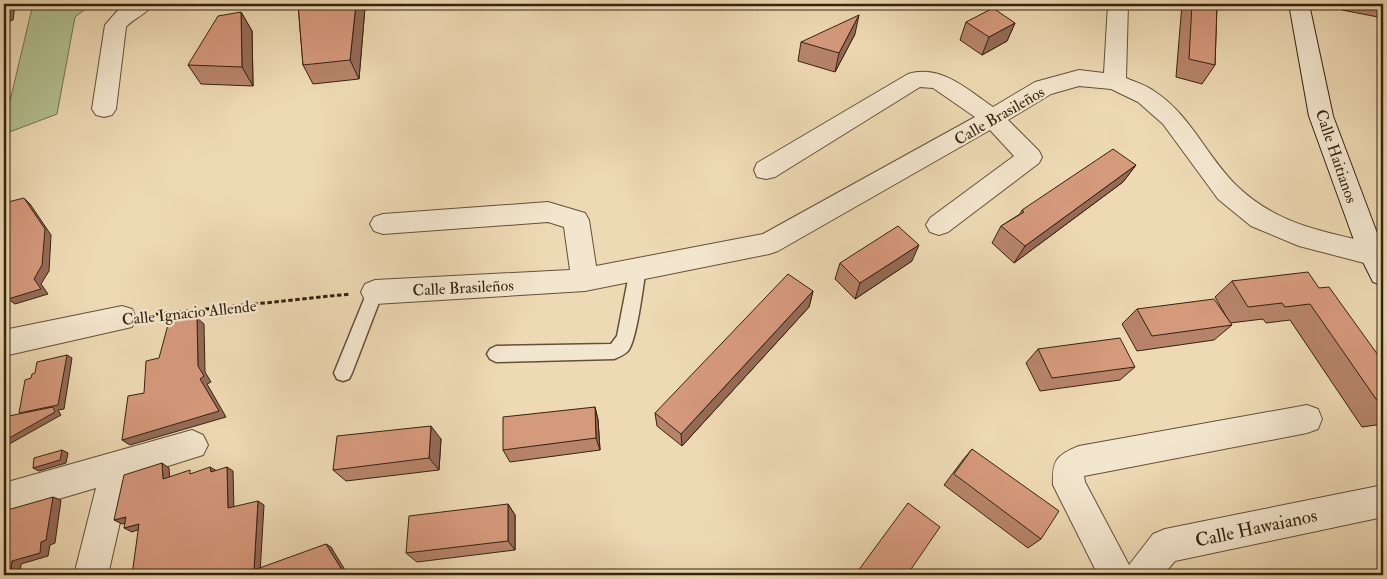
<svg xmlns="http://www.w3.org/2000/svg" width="1387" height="579" font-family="'IM FELL Double Pica',serif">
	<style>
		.green { fill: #b2c091; stroke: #747250 }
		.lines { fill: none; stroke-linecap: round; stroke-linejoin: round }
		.lane-casing { stroke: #635037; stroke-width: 3 }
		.street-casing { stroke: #635037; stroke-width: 2 }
		.secondary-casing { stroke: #35230e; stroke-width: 2 }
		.path { stroke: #35230e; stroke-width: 3; stroke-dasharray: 4.5 2.5; stroke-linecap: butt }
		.lane { fill: #f3e6ce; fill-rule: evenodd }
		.street { fill: #f3e6ce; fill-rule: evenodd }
		.secondary { fill: #f3e6ce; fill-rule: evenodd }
		.wall { fill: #b7846b; stroke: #35230e }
		.shaded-wall { fill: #956b57; stroke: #35230e }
		.building { fill: #d5997c; stroke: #35230e }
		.labels { text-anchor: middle; stroke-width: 4.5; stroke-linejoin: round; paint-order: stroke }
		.street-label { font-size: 16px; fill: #35230e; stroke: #f3e6ce }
		.near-street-label { font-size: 19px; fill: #35230e; stroke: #f3e6ce }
	</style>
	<rect width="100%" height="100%" fill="#edd9b3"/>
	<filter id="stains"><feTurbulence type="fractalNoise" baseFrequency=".004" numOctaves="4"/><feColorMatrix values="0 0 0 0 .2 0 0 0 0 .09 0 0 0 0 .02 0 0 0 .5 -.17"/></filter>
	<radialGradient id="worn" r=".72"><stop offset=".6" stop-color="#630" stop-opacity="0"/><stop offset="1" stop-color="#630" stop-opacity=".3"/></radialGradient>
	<path class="green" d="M33,4H92L75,17L57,114L7,133L4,126Z"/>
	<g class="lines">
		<defs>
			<g id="lane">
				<path d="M638,262L644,264L646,269C643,285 637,340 628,351C624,355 619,357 614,359L496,362L490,359L487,354L490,349L496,346L611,344L617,336L630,269L632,264Z"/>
				<path d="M375,285L381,287L383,292L352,373L349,379L343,381L337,379L334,373L367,292L369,287Z"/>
			</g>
			<g id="street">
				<path d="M128,4H153C147,14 134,18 126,27L116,109L112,115L104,117L96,115L92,109L105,25L119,9Z"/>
				<path d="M1108,4H1128L1126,78C1135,82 1146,85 1154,91C1190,114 1207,157 1237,186C1277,224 1320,231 1372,243L1383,242V264L1372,265L1299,246L1251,226L1218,199L1163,124L1138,102L1111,89L1079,86L1051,94L1008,120L1039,151L1042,157L1039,163L948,232L939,235L930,232L926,225L930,218L1014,156L990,130L778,251L769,254L585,291L375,304L365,300L361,292L365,284L375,280L570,270L564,227L548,222L383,234L374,231L370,224L374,217L383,214L548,202L585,213L589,220L596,266L763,234L975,117L933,88L920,87L775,177L766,179L757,177L754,170L757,163L908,74C941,64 968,90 993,107L1035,82L1079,70L1104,73Z"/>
				<path d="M122,306L132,309L136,318L132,327L4,356V330Z"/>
				<path d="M1307,405L1318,409L1322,419L1318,429L1307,433L1084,476L1085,482L1129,565L1153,534L1165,529L1383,485V517L1175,561L1163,575H1098L1053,485C1052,461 1056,455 1079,446Z"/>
				<path d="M192,430L203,435L208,445L203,455L130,478L108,575H74L96,488L4,515V483Z"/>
			</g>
			<path id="secondary" d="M1289,4H1309L1333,116L1383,249V285L1373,282L1359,254L1309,116Z"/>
		</defs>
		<use href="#lane" class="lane-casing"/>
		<use href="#street" class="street-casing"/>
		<use href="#secondary" class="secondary-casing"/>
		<path class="path" d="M149,315L350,294"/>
		<use href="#lane" class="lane"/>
		<use href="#street" class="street"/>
		<use href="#secondary" class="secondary"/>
	</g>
	<g class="wall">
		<path d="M298,4H364L365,7L359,79L313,84L303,65Z"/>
		<path d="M1182,4H1217L1215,65L1202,84L1176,77Z"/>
		<path d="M1340,4H1383V18L1342,10Z"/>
		<path d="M241,12L252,31L253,86L201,84L188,65Z"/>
		<path d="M966,22L1015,23L1007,41L982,55L960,40Z"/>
		<path d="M855,34L835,72L798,61L801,42Z"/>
		<path d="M1136,165L1123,182L1014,263L992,243L1001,226L1020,214L1022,210Z"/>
		<path d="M912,261L855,299L835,279L840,263Z"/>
		<path d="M1232,281L1319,288L1383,362V424L1362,427L1290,320L1266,323L1263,319L1230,323L1215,297Z"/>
		<path d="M813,291L809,307L682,446L657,426L655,413Z"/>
		<path d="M1137,309L1232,325L1214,340L1137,351L1122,324Z"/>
		<path d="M1038,349L1135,367L1120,380L1040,391L1026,363Z"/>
		<path d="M595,407L598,420L600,450L510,462L503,450Z"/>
		<path d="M441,439L439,470L346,481L333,470Z"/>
		<path d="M972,449L1041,539L1028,548L944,485L962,461Z"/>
		<path d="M508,504L515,515V550L417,562L406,553Z"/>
	</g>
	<g class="shaded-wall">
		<path d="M9,4H15L13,20L7,22L4,37V15Z"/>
		<path d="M356,4H364L365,7L359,79L350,60Z"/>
		<path d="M241,12L252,31L253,86L242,67Z"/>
		<path d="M859,15L855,34L835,72L839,53Z"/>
		<path d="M1015,23L1007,41L982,55L989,37Z"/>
		<path d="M1136,165L1123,182L1014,263L1025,246Z"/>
		<path d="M24,198L30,204L51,235L49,271L41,284L48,294L15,304L8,299L34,279Z"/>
		<path d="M919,245L912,261L855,299L860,283Z"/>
		<path d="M7,263L14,269L4,271V264Z"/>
		<path d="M813,291L809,307L682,446L681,434Z"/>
		<path d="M197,318L204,324L205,372L211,382L207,384L226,417L130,445L122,440L200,379L198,366Z"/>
		<path d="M67,355L72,358L64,409L58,410L61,415L4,447V441L25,417Z"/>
		<path d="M595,407L598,420L600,450L596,438Z"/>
		<path d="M431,426L441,439L439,470L429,458Z"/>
		<path d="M62,450L68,453L66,463L39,471L33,468Z"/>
		<path d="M162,463L169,468L170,483L163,479Z"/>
		<path d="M210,467L217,471L211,472Z"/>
		<path d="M227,467L233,471L234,512L228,508Z"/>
		<path d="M53,497L61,500L55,543L50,545L48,556L21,564L20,575H10L12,561L41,542Z"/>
		<path d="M258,501L264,505L260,573L254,570Z"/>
		<path d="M508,504L515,515V550L508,541Z"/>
		<path d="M126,517L133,521L122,524L114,520Z"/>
		<path d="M139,524L146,527L132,532L124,528Z"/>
		<path d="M326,544L331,547L348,575H345Z"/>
	</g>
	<g class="building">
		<path d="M4,4H9L7,14L4,15Z"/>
		<path d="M298,4H356L350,60L303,65Z"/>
		<path d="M1192,4H1217L1215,65L1189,59Z"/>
		<path d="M1364,4H1383V7Z"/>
		<path d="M993,8L1015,23L989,37L966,22Z"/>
		<path d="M241,12L242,67L188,65L218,16Z"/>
		<path d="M859,15L839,53L801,42Z"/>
		<path d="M1113,149L1136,165L1025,246L1001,226L1024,212L1022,210Z"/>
		<path d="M24,198L45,229L42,265L34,279L41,289L8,299L7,263L4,264V203Z"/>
		<path d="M898,226L919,245L860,283L840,263Z"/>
		<path d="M1308,272L1319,288L1329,287L1383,362V409L1310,304L1285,307L1282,303L1248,307L1232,281Z"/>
		<path d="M788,274L813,291L681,434L655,413Z"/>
		<path d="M1214,299L1232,325L1152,336L1137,309Z"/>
		<path d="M197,318L198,366L204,376L200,379L219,411L122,440L128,396L144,393L146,361L159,358L169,321Z"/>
		<path d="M1120,338L1135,367L1052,378L1038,349Z"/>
		<path d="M67,355L58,405L19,413L25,380L31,378L32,374L35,373L37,362Z"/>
		<path d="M53,407L55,412L4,441V417Z"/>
		<path d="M595,407L596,438L503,450V417Z"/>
		<path d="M431,426L429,458L333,470L337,436Z"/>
		<path d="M972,449L1059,511L1041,539L954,474Z"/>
		<path d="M62,450L60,460L33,468L34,458Z"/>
		<path d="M162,463L163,479L190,470V474L210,467L211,472L227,467L228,508L258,501L254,570L326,544L345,575H132L139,524L124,528L126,517L114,520L124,475Z"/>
		<path d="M53,497L46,540L41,542L40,553L12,561L10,575H4V511Z"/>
		<path d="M908,503L940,527L907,575H855Z"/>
		<path d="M508,504V541L406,553L409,516Z"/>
	</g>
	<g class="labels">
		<g class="street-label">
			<text transform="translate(999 115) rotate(-30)" y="6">Calle Brasileños</text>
			<text transform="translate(1337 156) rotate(71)" y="6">Calle Haitianos</text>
			<text transform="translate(463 287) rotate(-3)" y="6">Calle Brasileños</text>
			<text transform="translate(189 312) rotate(-6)" y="6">Calle Ignacio Allende</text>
		</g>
		<g class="near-street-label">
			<text transform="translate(1256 527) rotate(-12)" y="7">Calle Hawaianos</text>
		</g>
	</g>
	<rect width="1387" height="579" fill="none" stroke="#edd9b3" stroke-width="20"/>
	<rect x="5" y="5" width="1377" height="569" fill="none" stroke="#35230e" stroke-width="2.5"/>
	<rect x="10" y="10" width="1367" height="559" fill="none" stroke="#35230e"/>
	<rect width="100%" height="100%" filter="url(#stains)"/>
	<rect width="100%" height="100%" fill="url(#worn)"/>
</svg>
